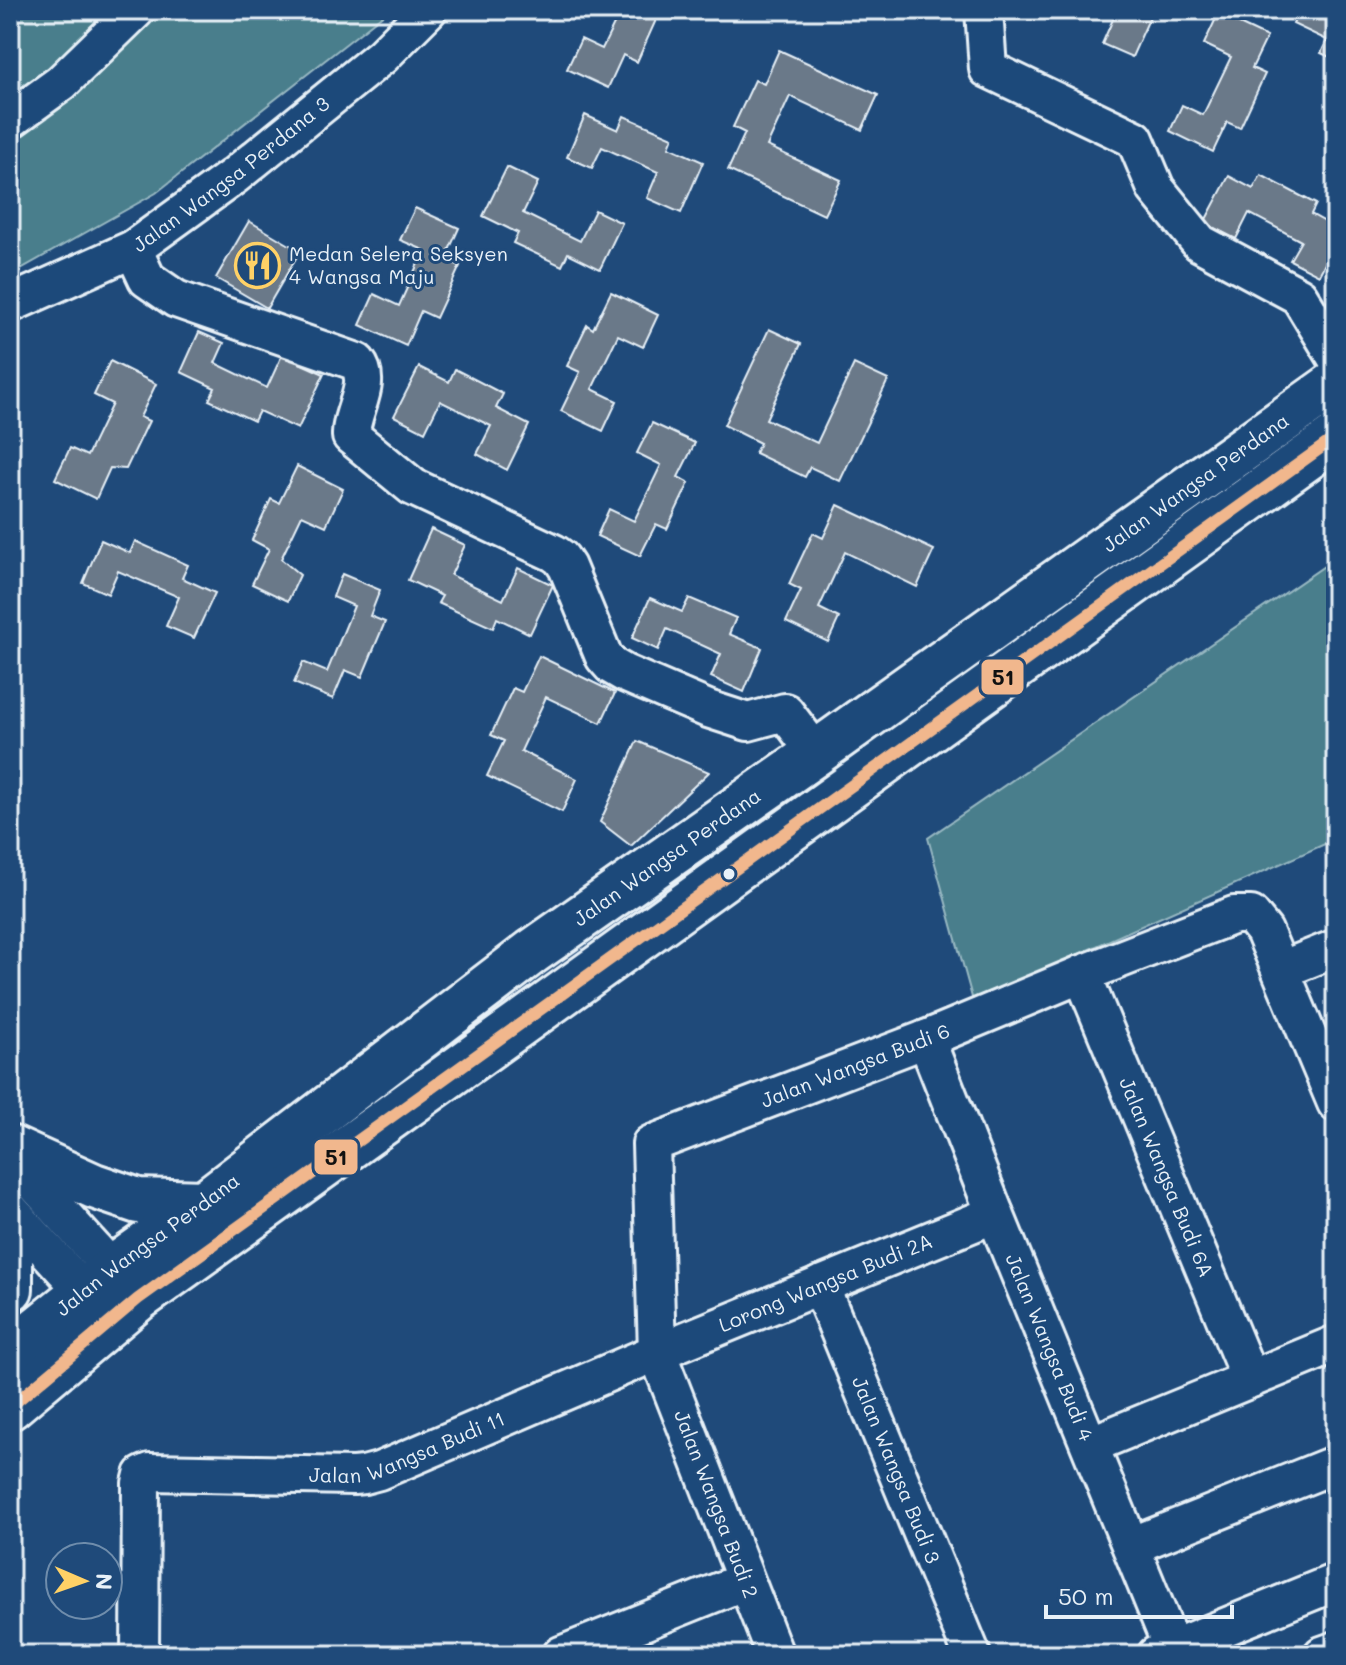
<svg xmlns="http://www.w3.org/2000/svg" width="1346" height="1665" font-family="Mali,sans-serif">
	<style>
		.green { fill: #497e8c; stroke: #98b8c2; stroke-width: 2 }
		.building { fill: #6a7989; stroke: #e8f1f8; stroke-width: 2 }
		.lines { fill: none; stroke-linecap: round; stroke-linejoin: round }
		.minor-casing { stroke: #e8f1f8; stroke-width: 42 }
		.major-casing { stroke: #e8f1f8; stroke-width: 50 }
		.minor { stroke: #1f4a7a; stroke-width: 36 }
		.major { stroke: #1f4a7a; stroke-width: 44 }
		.bus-1-casing { stroke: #1f4a7a; stroke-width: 18 }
		.bus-1 { stroke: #f1b78d; stroke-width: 12 }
		.bus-dot { fill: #e8f1f8; stroke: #1f4a7a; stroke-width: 3 }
		.labels { text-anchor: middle; stroke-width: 6; stroke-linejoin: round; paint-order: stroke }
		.street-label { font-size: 20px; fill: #e8f1f8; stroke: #1f4a7a }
		.poi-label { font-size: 20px; fill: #e8f1f8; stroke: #1f4a7a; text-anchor: start }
		.line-badge { stroke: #1f4a7a; stroke-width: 3 }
		.pale-badge-label { font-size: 22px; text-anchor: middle; font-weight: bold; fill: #111 }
	</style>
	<rect width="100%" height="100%" fill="#1f4a7a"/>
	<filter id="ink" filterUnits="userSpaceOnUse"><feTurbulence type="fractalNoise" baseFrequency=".0125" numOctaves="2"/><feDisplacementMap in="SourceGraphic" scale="16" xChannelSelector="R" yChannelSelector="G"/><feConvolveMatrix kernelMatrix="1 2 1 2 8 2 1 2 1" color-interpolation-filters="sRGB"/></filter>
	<g filter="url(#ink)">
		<g class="green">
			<path d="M10,10H389L156,193L10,275Z"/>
			<path d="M1336,558V839L973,1001L928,838Z"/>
		</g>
		<g class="building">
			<path d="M621,10L660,11L637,62L623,55L608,88L567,69L581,39L602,49Z"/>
			<path d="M1117,10H1153L1132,57L1102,44Z"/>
			<path d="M1299,10H1332L1329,17L1336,20V60L1321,53L1327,40L1293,24Z"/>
			<path d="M1218,14L1267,37L1252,68L1265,74L1240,128L1227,122L1213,152L1170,131L1182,105L1203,115L1231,57L1204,44Z"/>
			<path d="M779,50L878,95L862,130L790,96L767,146L841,180L824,215L728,170L745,133L733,127L755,80L764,84Z"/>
			<path d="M585,115L618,130L624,116L673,137L669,147L703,162L681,213L647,198L658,172L602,147L592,168L567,157Z"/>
			<path d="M507,167L538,182L523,213L580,241L595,210L622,223L600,269L568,253L562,266L513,243L518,233L483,216Z"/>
			<path d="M1261,175L1316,204L1311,214L1336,228V243L1319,275L1290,260L1301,241L1249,213L1236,239L1204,223L1229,176L1253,189Z"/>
			<path d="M415,208L459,228L445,259L460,266L436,318L421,311L406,346L360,325L374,294L399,306L424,250L400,240Z"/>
			<path d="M249,221L300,251L267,308L216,278Z"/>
			<path d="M611,292L658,315L643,347L618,335L592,389L617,401L603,431L561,411L580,372L567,366L587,325L593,329Z"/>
			<path d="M769,329L801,344L766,419L817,443L854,364L888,380L840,481L810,467L805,477L755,453L760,443L724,425Z"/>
			<path d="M199,332L224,343L215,363L267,388L282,355L324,374L298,429L259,411L254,421L209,400L215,388L181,372Z"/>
			<path d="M110,361L156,384L140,417L149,421L126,469L110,468L96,499L55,479L70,448L87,456L112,404L94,395Z"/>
			<path d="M419,367L449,382L455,369L503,394L496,408L529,425L507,470L477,454L491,426L440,401L425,432L394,416Z"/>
			<path d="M652,423L695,443L678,477L689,483L667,529L656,524L640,556L597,536L609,509L634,521L661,465L637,453Z"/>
			<path d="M297,466L343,489L326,526L302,515L281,559L300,575L288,601L252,584L269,549L252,540L271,499L279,503Z"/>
			<path d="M838,505L934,550L917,587L845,552L819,608L839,618L828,642L786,622L801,590L789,584L813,533L823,538Z"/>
			<path d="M431,529L465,545L451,575L503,600L518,568L553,585L530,634L497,618L493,628L438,603L442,596L408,580Z"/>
			<path d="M101,540L130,553L135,541L188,565L182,578L215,593L194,638L166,626L179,597L118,571L108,594L83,583Z"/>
			<path d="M342,574L380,590L370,616L385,622L362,677L345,670L333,699L294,683L303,662L327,672L354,606L333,597Z"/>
			<path d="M650,598L682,612L689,598L736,618L729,634L762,648L744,692L711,677L721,654L667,629L658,650L632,638Z"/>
			<path d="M539,656L615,693L601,723L546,697L521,751L577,779L562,812L487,776L504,741L491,735L513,688L522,692Z"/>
			<path d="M637,741L709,772L631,846L600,822Z"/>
		</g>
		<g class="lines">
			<defs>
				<g id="minor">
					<path d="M984,10L988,69L1135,139L1156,189L1200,243L1299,296L1336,357"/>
					<path d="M10,120L61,83L136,10"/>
					<path d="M133,249L147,279L176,299L357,362C374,383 350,412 351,436L413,487L554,553L561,558L567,567L604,657L612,666L624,673L708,709L748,722L785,712L816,753"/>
					<path id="s1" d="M10,304L133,249L234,176L382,56L428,10"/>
					<path d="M1281,970L1336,948"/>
					<path id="s2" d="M1082,974L1250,1379"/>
					<path id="s3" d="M926,1039L995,1214L1175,1655"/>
					<path d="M10,1156L130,1289"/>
					<path d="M10,1210L103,1312"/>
					<path id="s4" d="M820,1285L972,1655"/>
					<path d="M1090,1445L1336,1344"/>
					<path d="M1131,1546L1336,1464"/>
					<path id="s5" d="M140,1655L141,1483L143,1475L150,1472L353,1476L364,1475L379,1471L657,1352L995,1214"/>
					<path d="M561,1655L745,1581"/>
					<path id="s6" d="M775,1655L657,1352L651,1144L926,1039L1082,974L1234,915H1251L1264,931L1336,1103"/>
					<path d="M1156,1655L1336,1582"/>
					<path d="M1322,1655L1336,1650"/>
				</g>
				<g id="major">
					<path d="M10,1148L94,1186L138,1201L204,1203"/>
					<path d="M10,1242V1289"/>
					<path id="s7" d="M10,1351L112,1269L204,1203L532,952L816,753L1336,383"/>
					<path d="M10,1407L138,1299L1336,437"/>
				</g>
			</defs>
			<use href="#minor" class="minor-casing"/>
			<use href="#major" class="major-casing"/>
			<use href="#minor" class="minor"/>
			<use href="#major" class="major"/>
			<defs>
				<path id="bus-1" d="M10,1407L138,1299L1336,437"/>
			</defs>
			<use href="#bus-1" class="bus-1-casing"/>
			<use href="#bus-1" class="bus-1"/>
		</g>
	</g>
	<defs>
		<symbol id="restaurant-ring" viewBox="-11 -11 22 22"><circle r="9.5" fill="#1f4a7a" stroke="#ffd166" stroke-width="1.5"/><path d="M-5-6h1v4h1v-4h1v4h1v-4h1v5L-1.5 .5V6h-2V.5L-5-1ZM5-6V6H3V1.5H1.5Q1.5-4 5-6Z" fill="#ffd166"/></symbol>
	</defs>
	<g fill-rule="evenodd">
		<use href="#restaurant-ring" x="232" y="240" width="51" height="51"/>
	</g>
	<circle class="bus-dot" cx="729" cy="874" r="7"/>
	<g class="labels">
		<g class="street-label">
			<text dy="7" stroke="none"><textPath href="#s1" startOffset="258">Jalan Wangsa Perdana 3</textPath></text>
			<text dy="7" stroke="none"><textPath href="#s7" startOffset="1470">Jalan Wangsa Perdana</textPath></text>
			<text dy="7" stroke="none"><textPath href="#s7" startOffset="822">Jalan Wangsa Perdana</textPath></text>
			<text dy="7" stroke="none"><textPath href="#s6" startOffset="752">Jalan Wangsa Budi 6</textPath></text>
			<text dy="7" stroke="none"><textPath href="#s2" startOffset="220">Jalan Wangsa Budi 6A</textPath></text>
			<text dy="7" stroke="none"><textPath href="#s7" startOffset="174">Jalan Wangsa Perdana</textPath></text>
			<text dy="7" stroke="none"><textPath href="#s5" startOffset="902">Lorong Wangsa Budi 2A</textPath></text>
			<text dy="7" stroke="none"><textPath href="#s3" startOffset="332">Jalan Wangsa Budi 4</textPath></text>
			<text dy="7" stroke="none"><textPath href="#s5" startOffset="450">Jalan Wangsa Budi 11</textPath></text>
			<text dy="7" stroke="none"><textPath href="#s4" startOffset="200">Jalan Wangsa Budi 3</textPath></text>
			<text transform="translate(716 1504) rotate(69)" y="7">Jalan Wangsa Budi 2</text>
		</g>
		<g class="poi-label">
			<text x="289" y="261">Medan Selera Seksyen<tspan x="289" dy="23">4 Wangsa Maju</tspan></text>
		</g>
	</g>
	<g class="line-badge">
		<rect x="980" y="658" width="45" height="38" rx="8" fill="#f1b78d"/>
		<rect x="313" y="1138" width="46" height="38" rx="8" fill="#f1b78d"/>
	</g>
	<g class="pale-badge-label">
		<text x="1003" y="685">51</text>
		<text x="336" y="1165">51</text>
	</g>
	<rect width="1346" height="1665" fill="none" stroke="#1f4a7a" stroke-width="40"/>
	<rect x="20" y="20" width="1306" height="1625" fill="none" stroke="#e8f1f8" stroke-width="3" filter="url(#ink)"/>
	<g transform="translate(84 1581) rotate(92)"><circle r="38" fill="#1f4a7a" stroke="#6f8dac" stroke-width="2"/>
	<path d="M0-6L14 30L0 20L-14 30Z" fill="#ffd166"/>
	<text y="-12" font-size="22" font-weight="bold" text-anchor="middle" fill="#e8f1f8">N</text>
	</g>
	<path d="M1046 1605v12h186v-12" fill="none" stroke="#e8f1f8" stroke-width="4"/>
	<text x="1058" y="1605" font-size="24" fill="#e8f1f8" stroke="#1f4a7a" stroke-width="6" paint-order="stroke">50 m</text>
</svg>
